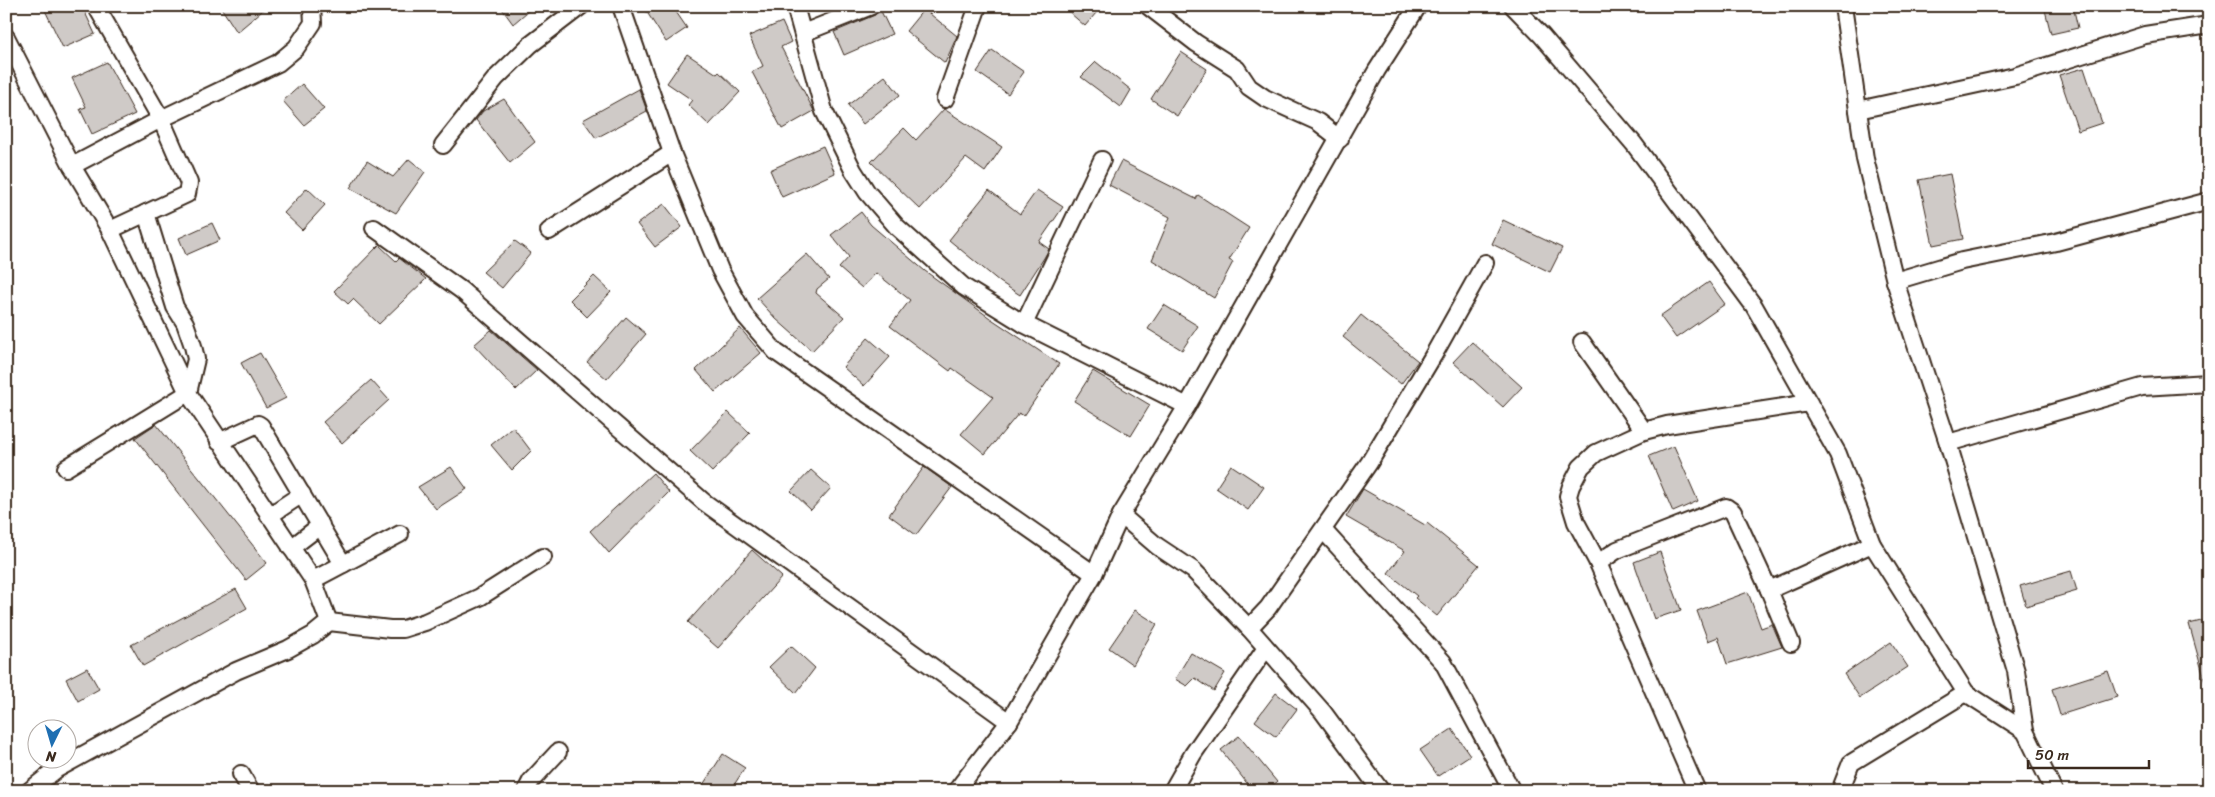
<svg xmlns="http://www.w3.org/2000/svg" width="2215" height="797" font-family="Sriracha,sans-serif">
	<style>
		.building { fill: #cfcac7; stroke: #3b2a1e }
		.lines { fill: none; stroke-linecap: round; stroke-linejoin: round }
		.minor-casing { stroke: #3b2a1e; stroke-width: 20 }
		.minor { stroke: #fff; stroke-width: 16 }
	</style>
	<rect width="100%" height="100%" fill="#fff"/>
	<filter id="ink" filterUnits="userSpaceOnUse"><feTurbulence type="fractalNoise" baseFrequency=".02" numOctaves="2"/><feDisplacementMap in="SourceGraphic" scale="10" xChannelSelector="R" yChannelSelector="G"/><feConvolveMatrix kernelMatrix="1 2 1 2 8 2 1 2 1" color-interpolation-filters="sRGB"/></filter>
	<g filter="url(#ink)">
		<g class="building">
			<path d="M43,6H82L95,34L63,48Z"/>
			<path d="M220,6H268L237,32Z"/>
			<path d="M500,6H534L513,24Z"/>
			<path d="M643,6H672L687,28L666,42Z"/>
			<path d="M1062,6H1102L1085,26Z"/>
			<path d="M2044,6H2073L2078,28L2051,34Z"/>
			<path d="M880,9L892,34L844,55L834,32L875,15Z"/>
			<path d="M924,9L957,36L945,63L906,31Z"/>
			<path d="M782,22L791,42L781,47L814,111L782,129L752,72L763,66L749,36Z"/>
			<path d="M992,50L1024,72L1008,94L977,72Z"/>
			<path d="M1181,52L1207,69L1177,116L1151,99Z"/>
			<path d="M687,54L717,74L719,72L740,92L709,125L688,105L692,100L667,83Z"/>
			<path d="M107,62L135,114L92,134L80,109L86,107L72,78Z"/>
			<path d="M1096,62L1131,90L1121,107L1081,77Z"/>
			<path d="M2084,68L2102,123L2078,131L2059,75Z"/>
			<path d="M885,76L900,95L863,124L848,105Z"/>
			<path d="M302,84L324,109L304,125L283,101Z"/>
			<path d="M639,89L647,111L596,138L583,120Z"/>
			<path d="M504,99L535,142L510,163L476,120L483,111Z"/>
			<path d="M944,109L1002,147L985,172L966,158L920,209L871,162L904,128L916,140Z"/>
			<path d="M823,146L835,173L782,197L770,170Z"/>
			<path d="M409,159L425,172L396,213L350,188L367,161L393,177Z"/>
			<path d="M1121,161L1196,199L1198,195L1249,228L1229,260L1233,262L1214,298L1152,260L1170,217L1109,185Z"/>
			<path d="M1950,174L1963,239L1933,245L1919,180Z"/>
			<path d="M307,188L325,205L302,230L284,213Z"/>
			<path d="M989,190L1020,214L1037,190L1063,207L1039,242L1049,249L1044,258L1020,295L1000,282L949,240Z"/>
			<path d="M664,204L682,227L655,247L637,224Z"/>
			<path d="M861,212L871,225L925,271L990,318L1059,364L1024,416L1019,413L985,454L961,434L993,397L952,368L950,371L890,326L910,300L876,273L862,288L839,268L849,257L831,235Z"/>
			<path d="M1503,220L1562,248L1550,272L1492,244Z"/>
			<path d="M212,223L220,240L186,255L179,238Z"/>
			<path d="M515,241L531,253L502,288L483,272Z"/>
			<path d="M379,245L396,261L399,258L426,279L379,324L353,299L348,304L334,291Z"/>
			<path d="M807,254L829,279L817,289L816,293L844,317L812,351L776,319L757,298Z"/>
			<path d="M594,276L611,292L587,317L570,300Z"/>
			<path d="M1709,282L1725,304L1676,338L1660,316Z"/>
			<path d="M1164,305L1198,326L1182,350L1148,329Z"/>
			<path d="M1361,315L1418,361L1401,384L1343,337Z"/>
			<path d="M626,317L646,334L607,379L587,362Z"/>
			<path d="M740,328L761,353L715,392L696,370Z"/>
			<path d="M491,330L537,370L516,390L474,345Z"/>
			<path d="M868,338L890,357L864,386L843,367Z"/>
			<path d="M1472,342L1522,387L1503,407L1453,362Z"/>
			<path d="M260,353L286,398L266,408L241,363Z"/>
			<path d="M1093,371L1150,405L1131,436L1074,401Z"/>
			<path d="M371,380L389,400L342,443L323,422Z"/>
			<path d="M728,412L750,433L712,472L690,451Z"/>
			<path d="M156,424L267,563L246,580L135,438Z"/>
			<path d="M513,427L531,451L512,470L491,445Z"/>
			<path d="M1674,446L1698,501L1673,512L1649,456Z"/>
			<path d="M1231,465L1264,487L1248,510L1216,488Z"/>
			<path d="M451,467L467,489L436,509L418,487Z"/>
			<path d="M924,467L952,487L916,535L889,515Z"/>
			<path d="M811,470L831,488L811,510L791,491Z"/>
			<path d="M653,473L669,492L609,553L590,531Z"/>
			<path d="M1363,489L1425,525L1427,523L1479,565L1437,616L1415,598L1417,596L1388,573L1405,551L1346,517Z"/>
			<path d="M752,550L782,577L718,648L688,622Z"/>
			<path d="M1660,552L1681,610L1654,619L1634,562Z"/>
			<path d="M2071,571L2077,591L2026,606L2020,586Z"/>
			<path d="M236,589L247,608L143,666L131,645Z"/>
			<path d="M1748,592L1761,628L1772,624L1782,647L1727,664L1718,637L1708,641L1697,611Z"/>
			<path d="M1135,610L1157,624L1133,665L1109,648Z"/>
			<path d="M2209,619V681H2205L2189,624Z"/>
			<path d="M1891,642L1908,667L1860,698L1844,674Z"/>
			<path d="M791,646L815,668L796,693L769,667Z"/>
			<path d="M1191,653L1225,673L1214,691L1195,678L1187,686L1175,679Z"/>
			<path d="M87,668L99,689L78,701L66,679Z"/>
			<path d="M2108,671L2117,697L2060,715L2052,689Z"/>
			<path d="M1276,693L1297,709L1276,737L1255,721Z"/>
			<path d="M1452,729L1470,755L1438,776L1420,750Z"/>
			<path d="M1239,736L1277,782L1266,791H1253L1221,750Z"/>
			<path d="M723,754L745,768L730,791H699Z"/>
		</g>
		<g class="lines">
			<defs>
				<g id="minor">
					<path d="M96,6L161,119L189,183L187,194L110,230"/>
					<path d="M621,6L672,153L720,270L745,316L776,352L1094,574"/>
					<path d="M795,6L824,111L853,170L867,192L897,227L964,287L1024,324L1187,406"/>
					<path d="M1148,6L1196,43L1237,69L1249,87L1265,98L1318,122L1340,139"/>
					<path d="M1513,6L1542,36L1634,144L1754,306L1838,454L1872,544L1966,693L2025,731"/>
					<path d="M1843,6L1865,159L1895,281L1948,443L2016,671L2025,731L2054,791"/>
					<path d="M803,33L871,6"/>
					<path d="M6,37L72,166L110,230L188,393L313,580L329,622L313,635L288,649L236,671L57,769L29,791"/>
					<path d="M945,99L978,6"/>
					<path d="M1858,110L2015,76L2145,35L2209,25"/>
					<path d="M443,145L496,78L530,45L581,6"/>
					<path d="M72,166L161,119L278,63L296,48L313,23L312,6"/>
					<path d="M374,228L461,290L704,502L1009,722"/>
					<path d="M549,231L672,153"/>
					<path d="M1895,281L1962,261L2056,242L2209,201"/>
					<path d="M1024,324L1102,160"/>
					<path d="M1582,342L1644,431"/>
					<path d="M219,442L258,424L261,426L343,564"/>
					<path d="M1948,443L2142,387L2209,383"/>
					<path d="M66,468L188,393L196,359L193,346L185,323L175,307L146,213"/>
					<path d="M1121,515L1157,546L1193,570L1249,628L1323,712L1381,791"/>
					<path d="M269,516L302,494"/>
					<path d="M1324,531L1443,662L1512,791"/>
					<path d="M291,548L321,525"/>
					<path d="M1598,563L1617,550L1726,507L1733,512L1769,590L1791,643"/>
					<path d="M313,580L400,534"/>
					<path d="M1769,590L1872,544"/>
					<path d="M329,622L390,629H403L425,622L480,597L543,557"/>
					<path d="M1249,628L1268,608L1369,463L1433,356L1485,263"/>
					<path d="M241,774L251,791"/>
					<path d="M526,791L531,781L558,752"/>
					<path d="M956,791L1009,722L1094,574L1121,515L1187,406L1377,70L1418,6"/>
					<path d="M1172,791L1193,754L1266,648"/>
					<path d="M1697,791L1598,563L1576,522L1568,496L1571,486L1581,467L1596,453L1644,431L1667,425L1809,403"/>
					<path d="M1840,791L1851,763L1966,693"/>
				</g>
			</defs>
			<use href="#minor" class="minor-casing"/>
			<use href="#minor" class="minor"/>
		</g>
	</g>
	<rect width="2215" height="797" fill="none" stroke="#fff" stroke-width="25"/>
	<rect x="12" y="12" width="2190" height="772" fill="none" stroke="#3b2a1e" stroke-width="2" filter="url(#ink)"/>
	<g transform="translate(52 744) rotate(185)"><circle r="24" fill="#ffffff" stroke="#b1aaa5"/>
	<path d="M0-4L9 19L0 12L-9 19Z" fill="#1f6fb2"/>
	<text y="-8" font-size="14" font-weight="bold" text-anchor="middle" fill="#3b2a1e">N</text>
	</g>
	<path d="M2028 760v8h121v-8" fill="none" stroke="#3b2a1e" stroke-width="2.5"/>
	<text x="2035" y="760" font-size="15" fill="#3b2a1e" stroke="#ffffff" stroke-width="4" paint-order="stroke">50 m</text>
</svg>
